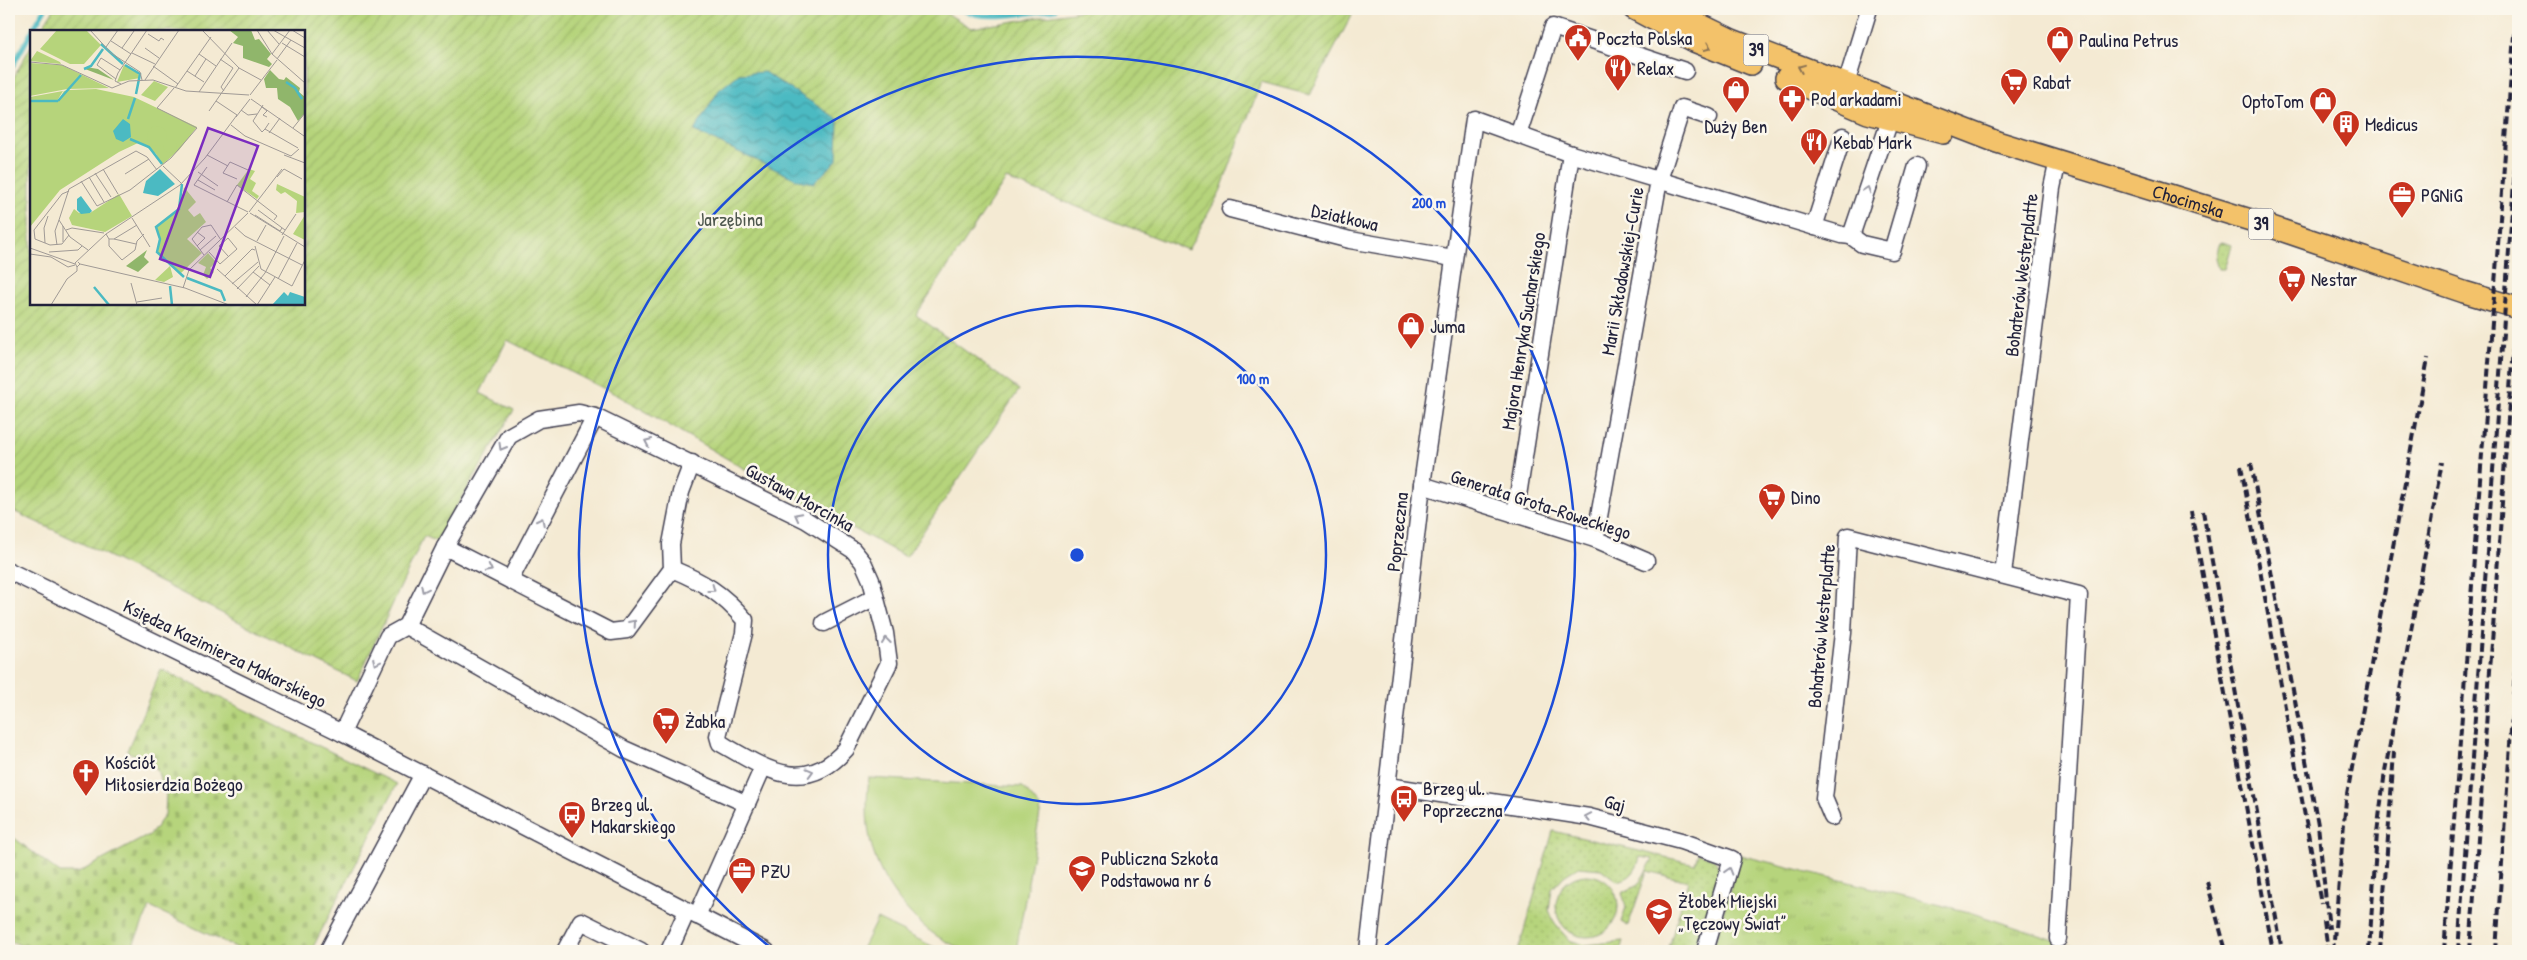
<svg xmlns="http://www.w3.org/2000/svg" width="2527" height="960" font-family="'Patrick Hand',sans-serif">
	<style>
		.grass { fill: url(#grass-dots); stroke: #6c7b5b }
		.cemetery { fill: url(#cemetery-stones); stroke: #6c7b5b }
		.park { fill: url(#park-tufts); stroke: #6c7b5b }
		.garden { fill: url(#garden-furrows); stroke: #6c7b5b }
		.pitch { fill: #b6d47b; stroke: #6c7b5b }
		.water { fill: url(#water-waves); stroke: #366e7e }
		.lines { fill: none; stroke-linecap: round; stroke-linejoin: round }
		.stream { stroke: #4bbac2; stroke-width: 5 }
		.minor-casing { stroke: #424052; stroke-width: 19 }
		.major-casing { stroke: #424052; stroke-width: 24 }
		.minor { stroke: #fff; stroke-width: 16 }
		.major { stroke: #f3c26a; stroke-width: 21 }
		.rail { stroke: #22223b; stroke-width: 4; stroke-dasharray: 8 4; stroke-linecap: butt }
		.oneway { stroke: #8a7252 }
		.oneway2 { stroke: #9c9ca7 }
		.ring { fill: none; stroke: #1d4ed8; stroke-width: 2.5 }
		.labels { text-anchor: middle; stroke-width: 5; stroke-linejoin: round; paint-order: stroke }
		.shield { fill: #fbf7ec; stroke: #636270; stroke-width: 1 }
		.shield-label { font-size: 18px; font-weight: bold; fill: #22223b }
		.poi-label { font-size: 19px; fill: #22223b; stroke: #fbf7ec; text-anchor: start }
		.street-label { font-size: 19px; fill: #22223b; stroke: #fbf7ec }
		.park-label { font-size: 19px; fill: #4e574e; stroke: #fbf7ec }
		.inset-river { fill: none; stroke: #4bbac2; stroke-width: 2.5 }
		.inset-road { fill: none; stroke: #a09a96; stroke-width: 1 }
		.view { fill: #7b2cbf; fill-opacity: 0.15; stroke: #7b2cbf; stroke-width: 2.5 }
		.inset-edge { fill: none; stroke: #22223b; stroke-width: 2.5 }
		.centre { fill: #1d4ed8; stroke: #fbf7ec; stroke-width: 2.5 }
		.ring-label { font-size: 15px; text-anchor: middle; font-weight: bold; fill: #1d4ed8; stroke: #fbf7ec; stroke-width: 5; stroke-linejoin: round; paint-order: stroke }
	</style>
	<defs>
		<pattern id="grass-dots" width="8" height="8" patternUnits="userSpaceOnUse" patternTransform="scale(1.25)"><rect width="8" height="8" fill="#b6d47b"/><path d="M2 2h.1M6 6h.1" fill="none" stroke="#9cb66b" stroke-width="1.8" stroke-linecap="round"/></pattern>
		<pattern id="cemetery-stones" width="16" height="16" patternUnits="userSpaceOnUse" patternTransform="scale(1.25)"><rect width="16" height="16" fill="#b6d47b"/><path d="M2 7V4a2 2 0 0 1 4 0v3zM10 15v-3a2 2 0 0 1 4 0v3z" fill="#9cb66b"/></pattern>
		<pattern id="park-tufts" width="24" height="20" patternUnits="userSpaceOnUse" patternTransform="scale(1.25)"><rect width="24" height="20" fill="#b6d47b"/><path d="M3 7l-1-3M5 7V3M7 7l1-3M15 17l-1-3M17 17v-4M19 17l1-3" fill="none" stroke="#9cb66b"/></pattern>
		<pattern id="garden-furrows" width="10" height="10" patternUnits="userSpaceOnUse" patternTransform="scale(1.25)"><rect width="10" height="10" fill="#b6d47b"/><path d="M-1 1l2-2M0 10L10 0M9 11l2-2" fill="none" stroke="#9cb66b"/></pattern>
		<pattern id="water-waves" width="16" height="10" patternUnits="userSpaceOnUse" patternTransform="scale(1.25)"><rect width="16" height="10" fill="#4bbac2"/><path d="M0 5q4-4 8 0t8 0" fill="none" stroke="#3e979f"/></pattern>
	</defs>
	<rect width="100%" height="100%" fill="#fbf7ec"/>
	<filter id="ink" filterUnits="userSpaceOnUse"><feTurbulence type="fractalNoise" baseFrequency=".02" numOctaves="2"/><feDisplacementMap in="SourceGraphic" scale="10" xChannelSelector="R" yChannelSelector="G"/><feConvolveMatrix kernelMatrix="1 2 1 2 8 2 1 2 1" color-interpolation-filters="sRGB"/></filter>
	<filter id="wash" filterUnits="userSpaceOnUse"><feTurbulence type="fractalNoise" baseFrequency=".0096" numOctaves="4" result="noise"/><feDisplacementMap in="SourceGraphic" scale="20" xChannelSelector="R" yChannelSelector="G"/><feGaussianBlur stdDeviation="1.12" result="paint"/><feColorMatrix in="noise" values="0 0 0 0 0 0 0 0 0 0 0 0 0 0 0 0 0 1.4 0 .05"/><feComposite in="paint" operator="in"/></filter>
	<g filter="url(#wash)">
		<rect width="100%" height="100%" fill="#f4ead3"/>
		<g class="grass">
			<path d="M2222,242L2232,245L2225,269H2219L2216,259L2219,244Z"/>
			<path d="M1553,831L1695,864L1698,853L1714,859L1721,871L1694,951H1668L1688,881L1647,871L1628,926L1621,922L1626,907L1622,893L1638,885L1653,859L1640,857C1637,870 1631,879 1617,881L1601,869L1578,867L1564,876L1552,889L1549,910L1555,924L1569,940L1585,945L1623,941L1620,951H1518Z"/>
			<circle cx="1587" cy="906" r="31"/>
		</g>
		<path class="cemetery" d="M161,669L397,784L311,951H244L150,907L130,951H33L9,940V834L60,873H78L151,834L165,815L166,795L156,767L127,751Z"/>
		<path class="park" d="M1740,855L1969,912L2088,951H1712Z"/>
		<path class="garden" d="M54,9H940L971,28L1091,9H1355L1310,95L1261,82L1220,192L1188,250L1006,179L916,315L1019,390L906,557L762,479L619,396L507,340L480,393L514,410L436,541L424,536L357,681L98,551L9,509V86L31,46V304H304V31H40Z"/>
		<g class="pitch">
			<path d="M869,778L1023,787L1041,808L1016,951C1002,951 983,954 970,951C947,945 927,931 912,915C873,874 862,833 869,778Z"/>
			<path d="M877,919L942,951H861Z"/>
		</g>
		<path class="water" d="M764,72L838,119L837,160L814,183L798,180L694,131L719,90L739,74Z"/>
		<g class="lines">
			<g class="stream">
				<path d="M961,9C983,22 1030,13 1055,9"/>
				<path d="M32,31L45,9"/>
				<path d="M9,72L31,33"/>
			</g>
		</g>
	</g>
	<g filter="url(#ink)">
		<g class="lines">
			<defs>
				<g id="minor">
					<path d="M1843,94L1869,9"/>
					<path d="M1518,135L1553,27L1685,71"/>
					<path d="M1230,209L1350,240L1453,258"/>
					<path d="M1814,227L1843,136"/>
					<path d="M1851,236L1862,244L1892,251L1917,166"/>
					<path d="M1851,236L1890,120"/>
					<path d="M1422,485L1595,539L1646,561"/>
					<path d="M1515,515L1571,154"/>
					<path d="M1595,539L1659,180L1682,108L1709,117"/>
					<path d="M445,547L611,632L627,630L672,569L671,544L681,492L692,463"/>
					<path d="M9,571L342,733L766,951"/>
					<path d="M2003,574L2052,188L2058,160"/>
					<path d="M510,580L595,417"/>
					<path d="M824,623L875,597"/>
					<path d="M406,626L624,749L747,804"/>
					<path d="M342,733L388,636L406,626L445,547L509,436L539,419L579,413L595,417L806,520L853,550L863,562L871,580L885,633L889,663L846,749C804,797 764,768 720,743L718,736L744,633L745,620C722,593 703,582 672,569"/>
					<path d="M1388,786L1589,817L1681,841L1732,859L1705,951"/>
					<path d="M1832,817L1824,798L1843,633L1848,536L2079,595L2058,939"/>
					<path d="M697,916L763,767"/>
					<path d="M328,951L423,774"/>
					<path d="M565,951L581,921L641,951"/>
					<path d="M669,951L687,911"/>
					<path d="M1368,951L1422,485L1474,119L1571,154L1842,235L1851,236"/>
				</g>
				<g id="major">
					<path d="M1634,9L1694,41L1751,64"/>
					<path id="s1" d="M1668,9L1732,40L1997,142L2257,222L2464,292L2518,308"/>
					<path d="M1786,78L1868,113L1943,133"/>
				</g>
			</defs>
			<use href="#minor" class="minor-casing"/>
			<use href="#major" class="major-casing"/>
			<use href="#minor" class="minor"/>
			<use href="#major" class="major"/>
			<g class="rail">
				<path d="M2251,463L2318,825L2329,929"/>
				<path d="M2241,466L2321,904"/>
				<path d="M2191,511L2273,951"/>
				<path d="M2203,511L2282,951"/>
				<path d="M2207,882L2226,951"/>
				<path d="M2324,921L2328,951"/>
				<path d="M2333,951L2346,800L2428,358"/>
				<path d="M2369,951L2377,833L2385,771L2442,462"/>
				<path d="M2380,951L2394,752"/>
				<path d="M2444,951L2516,9"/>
				<path d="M2458,951L2518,127"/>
				<path d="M2470,951L2518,278"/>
				<path d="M2496,951L2518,627"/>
			</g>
		</g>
		<defs><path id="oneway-chevron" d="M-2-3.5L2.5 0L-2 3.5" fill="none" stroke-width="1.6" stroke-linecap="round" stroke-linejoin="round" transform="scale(1.25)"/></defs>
		<g class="oneway">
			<use href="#oneway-chevron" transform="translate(1708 47) rotate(22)"/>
			<use href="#oneway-chevron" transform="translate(1801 68) rotate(-158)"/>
		</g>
		<g class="oneway2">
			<use href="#oneway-chevron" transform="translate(1867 190) rotate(-72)"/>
			<use href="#oneway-chevron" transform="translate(648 442) rotate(-155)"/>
			<use href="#oneway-chevron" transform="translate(502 447) rotate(120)"/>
			<use href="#oneway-chevron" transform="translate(798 516) rotate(-152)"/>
			<use href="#oneway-chevron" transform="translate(541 521) rotate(-63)"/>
			<use href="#oneway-chevron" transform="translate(489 569) rotate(27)"/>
			<use href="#oneway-chevron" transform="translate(424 589) rotate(116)"/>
			<use href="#oneway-chevron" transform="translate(712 589) rotate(36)"/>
			<use href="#oneway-chevron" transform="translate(633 623) rotate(-49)"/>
			<use href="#oneway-chevron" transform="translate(886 641) rotate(-97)"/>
			<use href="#oneway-chevron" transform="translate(376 662) rotate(115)"/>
			<use href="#oneway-chevron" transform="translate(810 772) rotate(-15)"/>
			<use href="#oneway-chevron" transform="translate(1588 817) rotate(-169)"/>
			<use href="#oneway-chevron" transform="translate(1729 871) rotate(-73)"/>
		</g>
	</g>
	<g class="ring">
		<circle cx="1077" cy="555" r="249"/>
		<path d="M774 950A498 498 0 1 1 1380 950"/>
	</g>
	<defs>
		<symbol id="civic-pin" viewBox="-11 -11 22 30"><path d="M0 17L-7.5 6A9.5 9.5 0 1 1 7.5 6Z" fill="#c8321e" stroke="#fbf7ec"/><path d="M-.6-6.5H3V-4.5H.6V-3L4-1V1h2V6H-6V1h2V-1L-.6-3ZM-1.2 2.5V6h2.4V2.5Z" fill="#fff"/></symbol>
		<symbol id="shop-pin" viewBox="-11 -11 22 30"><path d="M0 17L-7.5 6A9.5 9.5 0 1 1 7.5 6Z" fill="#c8321e" stroke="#fbf7ec"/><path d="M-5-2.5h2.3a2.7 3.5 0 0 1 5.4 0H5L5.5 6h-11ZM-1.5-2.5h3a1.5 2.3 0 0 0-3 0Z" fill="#fff"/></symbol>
		<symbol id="restaurant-pin" viewBox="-11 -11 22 30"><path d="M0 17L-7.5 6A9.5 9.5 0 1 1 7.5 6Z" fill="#c8321e" stroke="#fbf7ec"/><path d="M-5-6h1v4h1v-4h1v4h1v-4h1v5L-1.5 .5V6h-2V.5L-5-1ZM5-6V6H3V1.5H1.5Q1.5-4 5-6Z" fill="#fff"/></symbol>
		<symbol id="supermarket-pin" viewBox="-11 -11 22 30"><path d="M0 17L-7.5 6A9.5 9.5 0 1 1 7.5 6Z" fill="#c8321e" stroke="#fbf7ec"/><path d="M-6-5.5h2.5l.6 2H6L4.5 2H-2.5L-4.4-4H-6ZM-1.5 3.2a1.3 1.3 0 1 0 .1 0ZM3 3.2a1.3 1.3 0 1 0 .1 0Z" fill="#fff"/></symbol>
		<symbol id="pharmacy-pin" viewBox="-11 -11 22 30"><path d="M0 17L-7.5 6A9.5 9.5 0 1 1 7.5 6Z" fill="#c8321e" stroke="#fbf7ec"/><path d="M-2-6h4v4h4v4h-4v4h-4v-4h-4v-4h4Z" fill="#fff"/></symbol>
		<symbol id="building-pin" viewBox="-11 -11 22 30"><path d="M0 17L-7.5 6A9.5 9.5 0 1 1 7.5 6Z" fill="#c8321e" stroke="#fbf7ec"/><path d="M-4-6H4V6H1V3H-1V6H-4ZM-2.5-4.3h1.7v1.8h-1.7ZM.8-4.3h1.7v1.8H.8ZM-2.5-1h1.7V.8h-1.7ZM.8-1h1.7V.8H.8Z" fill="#fff"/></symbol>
		<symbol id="office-pin" viewBox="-11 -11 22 30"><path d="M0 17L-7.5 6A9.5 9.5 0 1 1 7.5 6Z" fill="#c8321e" stroke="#fbf7ec"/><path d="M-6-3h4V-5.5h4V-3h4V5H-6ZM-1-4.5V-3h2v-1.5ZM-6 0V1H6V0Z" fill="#fff"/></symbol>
		<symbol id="church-pin" viewBox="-11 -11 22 30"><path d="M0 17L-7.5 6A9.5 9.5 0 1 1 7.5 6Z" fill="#c8321e" stroke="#fbf7ec"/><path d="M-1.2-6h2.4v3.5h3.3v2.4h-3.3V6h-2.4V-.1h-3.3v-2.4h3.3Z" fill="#fff"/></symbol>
		<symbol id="bus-pin" viewBox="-11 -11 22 30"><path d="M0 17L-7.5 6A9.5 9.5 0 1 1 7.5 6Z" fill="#c8321e" stroke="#fbf7ec"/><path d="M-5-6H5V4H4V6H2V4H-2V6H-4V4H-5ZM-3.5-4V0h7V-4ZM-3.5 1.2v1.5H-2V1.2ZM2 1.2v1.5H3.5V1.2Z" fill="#fff"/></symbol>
		<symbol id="school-pin" viewBox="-11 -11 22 30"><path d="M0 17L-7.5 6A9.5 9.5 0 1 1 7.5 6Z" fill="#c8321e" stroke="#fbf7ec"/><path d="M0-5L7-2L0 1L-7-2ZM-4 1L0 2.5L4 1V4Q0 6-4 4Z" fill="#fff"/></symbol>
	</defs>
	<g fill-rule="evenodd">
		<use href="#civic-pin" x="1562" y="22" width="32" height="43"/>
		<use href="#shop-pin" x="2044" y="24" width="32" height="43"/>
		<use href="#restaurant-pin" x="1602" y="52" width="32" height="43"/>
		<use href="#supermarket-pin" x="1998" y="66" width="32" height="43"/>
		<use href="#shop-pin" x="1720" y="74" width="32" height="43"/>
		<use href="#pharmacy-pin" x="1776" y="83" width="32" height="43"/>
		<use href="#shop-pin" x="2307" y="85" width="32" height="43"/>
		<use href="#building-pin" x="2330" y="108" width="32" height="43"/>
		<use href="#restaurant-pin" x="1798" y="126" width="32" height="43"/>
		<use href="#office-pin" x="2386" y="179" width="32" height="43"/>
		<use href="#supermarket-pin" x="2276" y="263" width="32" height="43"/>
		<use href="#shop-pin" x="1395" y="310" width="32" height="43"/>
		<use href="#supermarket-pin" x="1756" y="481" width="32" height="43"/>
		<use href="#supermarket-pin" x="650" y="705" width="32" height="43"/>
		<use href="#church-pin" x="70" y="757" width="32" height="43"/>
		<use href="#bus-pin" x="1388" y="783" width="32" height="43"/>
		<use href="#bus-pin" x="556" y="799" width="32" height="43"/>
		<use href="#school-pin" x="1066" y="853" width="32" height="43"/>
		<use href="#office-pin" x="726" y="855" width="32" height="43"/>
		<use href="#school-pin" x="1643" y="896" width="32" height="43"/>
	</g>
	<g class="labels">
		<g class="shield">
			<rect x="1743.5" y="34.5" width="25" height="31" rx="4"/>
			<rect x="2248.5" y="208.5" width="25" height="31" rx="4"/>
		</g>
		<g class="shield-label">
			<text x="1756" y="56">39</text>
			<text x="2261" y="230">39</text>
		</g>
		<g class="poi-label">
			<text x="1597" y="45">Poczta Polska</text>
			<text x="2079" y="47">Paulina Petrus</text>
			<text x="1637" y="75">Relax</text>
			<text x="2033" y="89">Rabat</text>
			<text x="1811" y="106">Pod arkadami</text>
			<text x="2304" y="108" text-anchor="end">OptoTom</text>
			<text x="2365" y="131">Medicus</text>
			<text x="1736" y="133" text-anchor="middle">Duży Ben</text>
			<text x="1833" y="149">Kebab Mark</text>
			<text x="2421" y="202">PGNiG</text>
			<text x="2311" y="286">Nestar</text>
			<text x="1430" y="333">Juma</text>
			<text x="1791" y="504">Dino</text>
			<text x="685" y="728">Żabka</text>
			<text x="105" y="769">Kościół<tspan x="105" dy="22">Miłosierdzia Bożego</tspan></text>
			<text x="1423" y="795">Brzeg ul.<tspan x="1423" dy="22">Poprzeczna</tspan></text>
			<text x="591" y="811">Brzeg ul.<tspan x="591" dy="22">Makarskiego</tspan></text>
			<text x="1101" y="865">Publiczna Szkoła<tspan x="1101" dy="22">Podstawowa nr 6</tspan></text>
			<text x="761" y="878">PZU</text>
			<text x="1678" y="908">Żłobek Miejski<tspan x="1678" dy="22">„Tęczowy Świat”</tspan></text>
		</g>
		<g class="street-label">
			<text dy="7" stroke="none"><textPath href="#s1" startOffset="555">Chocimska</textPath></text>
			<text transform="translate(1345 217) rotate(13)" y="7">Działkowa</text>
			<text transform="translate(1622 271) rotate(-80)" y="7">Marii Skłodowskiej-Curie</text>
			<text transform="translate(2021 275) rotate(-83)" y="7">Bohaterów Westerplatte</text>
			<text transform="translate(1523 331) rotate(-81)" y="7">Majora Henryka Sucharskiego</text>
			<text transform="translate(800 497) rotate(29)" y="7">Gustawa Morcinka</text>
			<text transform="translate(1541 504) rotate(18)" y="7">Generała Grota-Roweckiego</text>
			<text transform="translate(1397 532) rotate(-84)" y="7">Poprzeczna</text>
			<text transform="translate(1821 626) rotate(-85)" y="7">Bohaterów Westerplatte</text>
			<text transform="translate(225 653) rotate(26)" y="7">Księdza Kazimierza Makarskiego</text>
			<text transform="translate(1615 803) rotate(15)" y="7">Gaj</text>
		</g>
		<g class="park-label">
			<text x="730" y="226">Jarzębina</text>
		</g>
	</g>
	<g transform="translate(30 30)">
		<rect width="275" height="275" fill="#f4ead3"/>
		<path d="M7,21L30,32L31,34L0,31ZM247,154L275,167V182L266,183L267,171L255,162L251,164L246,160ZM89,164L102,186L75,202L42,195L39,188L44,179L49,183H60ZM140,236L143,247L134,252L125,250Z" fill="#b6d47b"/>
		<path d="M199,0H221L225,10L229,9L241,24L237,29L242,34L239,37L213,28V16L203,13L208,7ZM56,37L68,39L84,50L55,39ZM240,40L249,49L254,50L256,47L270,58L269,62L275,67V83L268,91L260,77L248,69L247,58H236L234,49ZM117,220L114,227L119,232L108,242L96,236Z" fill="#90b66b"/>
		<path d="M178,223L186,232L180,238L184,242L177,249L173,245L176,237L168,233Z" fill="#b6d47b"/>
		<path d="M39,60L66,59L104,67L167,97L149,120L132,135L126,124L110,112L89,122L30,160L0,197V71L27,72L34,61ZM219,139L225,141L220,149L226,153L222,161L229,166L227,169L207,155Z" fill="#b6d47b"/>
		<path d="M27,0H56L71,15L54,34H40L10,19ZM0,33L32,35L79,58L37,59L0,66ZM94,35L108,43L110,48L87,52ZM124,51L138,57L125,71L111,65ZM33,61L27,71H0V67ZM154,157L166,172L158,180L164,187L170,183L176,192L157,209L172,223L151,243L128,222L130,209L126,197L150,179ZM275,185V210L263,204Z" fill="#b6d47b"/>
		<path d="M117 106a10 10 0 1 1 20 0a10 10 0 1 1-20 0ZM133 116a7 7 0 1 1 14 0a7 7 0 1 1-14 0Z" fill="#b6d47b"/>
		<path d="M93,89L100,94L101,107L93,112L86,109L83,101ZM130,139L145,154L128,166L113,163L116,151ZM51,166L62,181L60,183L51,184L47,180V169ZM254,262L258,266L260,262L275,267V275H242Z" fill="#4bbac2"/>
		<path class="inset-river" d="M71,14L93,34M95,35L110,44L106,64M54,39L61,36L73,19M256,52L265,58L272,69M0,71H28M28,71L51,45M98,89L105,68M100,109L119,117L132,134M152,154L149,179L126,197L130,209L127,222L154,247M157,248L191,261L195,271M140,256L142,275M64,257L79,275"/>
		<path class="inset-road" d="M60,0L81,23L110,42L112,50M172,0L209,38L231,50M227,0L242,24M237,0L249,14M243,0L275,18M260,0L242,24L275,53M262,0L275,8M118,4L129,11L131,8L134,10M81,11L101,24M252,13L275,27M76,17L88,0M92,18L104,1M115,18L129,28M102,23L125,34M169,24L186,36M190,29L203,38L191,57L194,61M247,29L261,10M0,32L32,35L82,58L99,51L123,50L156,61L219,65M123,36L148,54M157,41L174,52M165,46L176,29M86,49L67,35L71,28L90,40M115,50L149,0M91,54L85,51L88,43L117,0M145,58L181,7M169,62L202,13M220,65L247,30M221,69L274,106M186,71L207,85M233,75L223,91L232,102L235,99M232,77L237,81L233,85L237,87M211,80L218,85L227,84M179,81L209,38M206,87L220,69M239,93L235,99L268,118M201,95L215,106L261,126L269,119M263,98L275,83M239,103L250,88M177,125L198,136M254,125L275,133M133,136L151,153M177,137L164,155L218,182M73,139L88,164M168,142L188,156M65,143L81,167M95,144L119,129M59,147L74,172M247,147L254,139L272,149M207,149L193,143L200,132L218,140M168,150L185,160M51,151L67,176L100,160L141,128L167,98L127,78L144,58M39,161L32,164L4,200L5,209L20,215L32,214L39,205M197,172L207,155L247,186L244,190M228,180L255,200M219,182L252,139M220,183L275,217M225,185L250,201L252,198M102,188L120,217M205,197L215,206L272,235M36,200L42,198L74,203M76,204L79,209H84L107,195M252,205L266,184M79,209V216L92,230L105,220L107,211L114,204M84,209L106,214M227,211L236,195M33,212V196M15,213L14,198L18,186M27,215L25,201L29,190M167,216L175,208L167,202M225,216L231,239L262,256L275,230M0,218L45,234M58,220L40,207L29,190L39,159L106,121L117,127L127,140M170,220L186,206M19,222L48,220L52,216M179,222L190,234L207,219L198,208L189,216L198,226M0,224L21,227L38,237L45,235M174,225L162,209L172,197L181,195L191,210M48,232L50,234L47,237L45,233L76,204L150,155L175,128L207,85M50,234L155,258L199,275M187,239L227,275M223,242L240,255M195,246L222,219L225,220M248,249L267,213M101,253L107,275M202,254L228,232M153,258L159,240L218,183M207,259L229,236M216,267L235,243L254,206M107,272L132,268M21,275L37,249L47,241V237M227,275L245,247"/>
		<path class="view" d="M178,98L228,116L180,247L130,229Z"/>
		<rect width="275" height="275" class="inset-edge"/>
	</g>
	<circle cx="1077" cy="555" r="8" class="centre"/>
	<g class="ring-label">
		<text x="1429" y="208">200 m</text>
		<text x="1253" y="384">100 m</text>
	</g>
	<rect width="2527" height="960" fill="none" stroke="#fbf7ec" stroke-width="30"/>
</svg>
